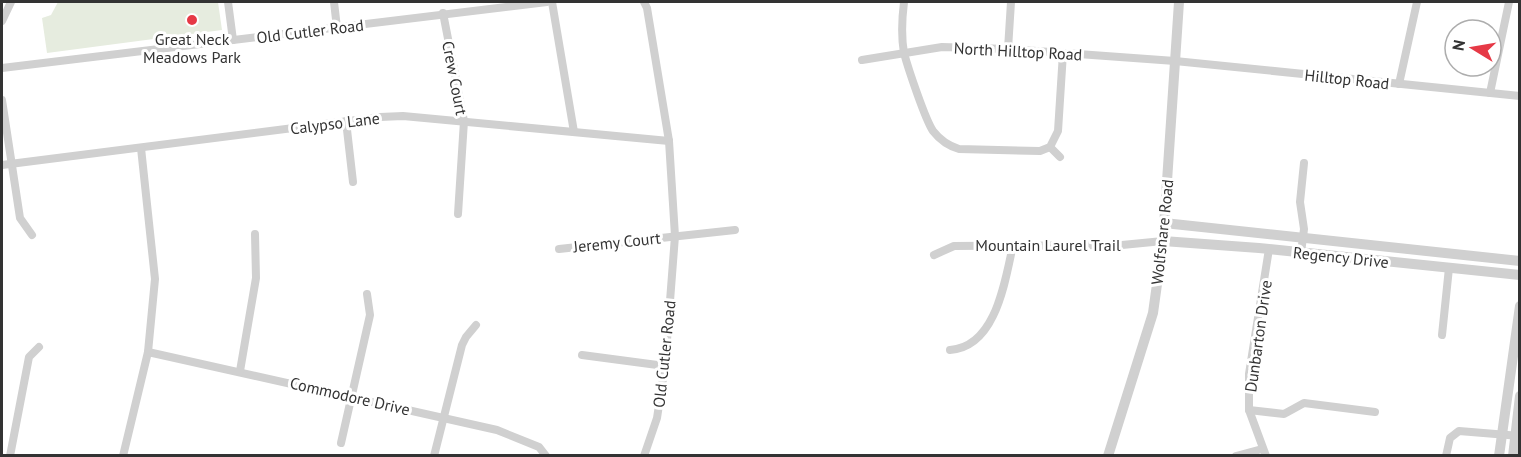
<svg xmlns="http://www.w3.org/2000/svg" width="1521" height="457" font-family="'PT Sans',sans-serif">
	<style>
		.green { fill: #e6ecdf }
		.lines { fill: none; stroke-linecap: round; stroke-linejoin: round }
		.minor { stroke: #d0d0d0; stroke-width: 8 }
		.tertiary { stroke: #d0d0d0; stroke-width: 10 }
		.poi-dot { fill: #e63946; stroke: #fff; stroke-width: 2 }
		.labels { text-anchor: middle; stroke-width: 6; stroke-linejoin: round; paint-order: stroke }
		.street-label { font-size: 16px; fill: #333; stroke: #fff }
		.poi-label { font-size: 16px; fill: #333; stroke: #fff }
	</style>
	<rect width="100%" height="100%" fill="#fff"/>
	<path class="green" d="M58,2H218L222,30L47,53L42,18L51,15Z"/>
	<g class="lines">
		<g class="minor">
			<path d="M228,2L233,40"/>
			<path d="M334,2L337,28"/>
			<path d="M552,2L574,132"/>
			<path d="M904,2C902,18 901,36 904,53C908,68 925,119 933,131C940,140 949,146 959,149L1040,151L1050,147L1058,131L1063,53"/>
			<path d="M443,13L464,121L458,214"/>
			<path d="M2,21L11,2"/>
			<path d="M1008,49L1011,2"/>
			<path d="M862,60L942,47L1008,49L1175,61L1520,96"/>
			<path d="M2,68L547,2"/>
			<path d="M1399,84L1417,2"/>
			<path d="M1490,93L1509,2"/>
			<path d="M2,100L20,218L32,235"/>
			<path d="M346,121L353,182"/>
			<path d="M1050,147L1060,157"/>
			<path d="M2,165L380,117L403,116L669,141"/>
			<path d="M559,249L735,230"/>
			<path d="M1301,253L1304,229L1300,202L1304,163"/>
			<path d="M934,255L954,246L1122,245L1163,241"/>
			<path d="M1442,335L1449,268"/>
			<path d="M950,350C996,347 1005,281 1013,245"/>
			<path d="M148,352L497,430L539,447L546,456"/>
			<path d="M582,355L665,366"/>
			<path d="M240,371L256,278L255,234"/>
			<path d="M1249,410L1284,414L1304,403L1375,412"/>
			<path d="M341,443L370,315L367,294"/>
			<path d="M10,456L29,357L39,347"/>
			<path d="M123,456L148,352L155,279L141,148"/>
			<path d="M434,456L462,345L466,337L476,325"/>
			<path d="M644,456L657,418L665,366L675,236L669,141L647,8L644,2"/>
			<path d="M1236,456L1262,449"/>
			<path d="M1266,456L1249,410V374L1269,249"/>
			<path d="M1446,456L1450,438L1459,431L1520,436"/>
		</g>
		<g class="tertiary">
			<path d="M1164,223L1520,261"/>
			<path d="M1163,241L1259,248L1520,275"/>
			<path d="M1108,456L1153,313L1163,241L1179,2"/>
			<path d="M1499,456L1520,306"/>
			<path d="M1513,456L1520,396"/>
		</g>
	</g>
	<circle class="poi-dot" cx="192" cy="20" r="6"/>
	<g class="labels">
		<g class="street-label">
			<text transform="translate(310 31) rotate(-7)" y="6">Old Cutler Road</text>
			<text transform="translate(1018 51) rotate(3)" y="6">North Hilltop Road</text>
			<text transform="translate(455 78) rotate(79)" y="6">Crew Court</text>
			<text transform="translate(1347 79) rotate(6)" y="6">Hilltop Road</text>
			<text transform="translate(335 123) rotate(-7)" y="6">Calypso Lane</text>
			<text transform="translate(1162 232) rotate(-84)" y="6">Wolfsnare Road</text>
			<text transform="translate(617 242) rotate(-6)" y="6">Jeremy Court</text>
			<text x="1048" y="251">Mountain Laurel Trail</text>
			<text transform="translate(1341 257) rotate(6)" y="6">Regency Drive</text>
			<text transform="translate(1258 336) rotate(-82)" y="6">Dunbarton Drive</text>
			<text transform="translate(664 354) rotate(-84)" y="6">Old Cutler Road</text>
			<text transform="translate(350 396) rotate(13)" y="6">Commodore Drive</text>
		</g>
		<g class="poi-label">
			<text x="192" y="45">Great Neck<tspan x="192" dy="18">Meadows Park</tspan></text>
		</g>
	</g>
	<rect width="1521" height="457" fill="none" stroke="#333333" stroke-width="6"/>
	<g transform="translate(1473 48) rotate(281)"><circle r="28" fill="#ffffff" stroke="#adadad" stroke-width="1.5"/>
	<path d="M0-4.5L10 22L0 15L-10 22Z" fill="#e63946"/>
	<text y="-9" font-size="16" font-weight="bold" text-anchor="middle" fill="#333333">N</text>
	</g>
</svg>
